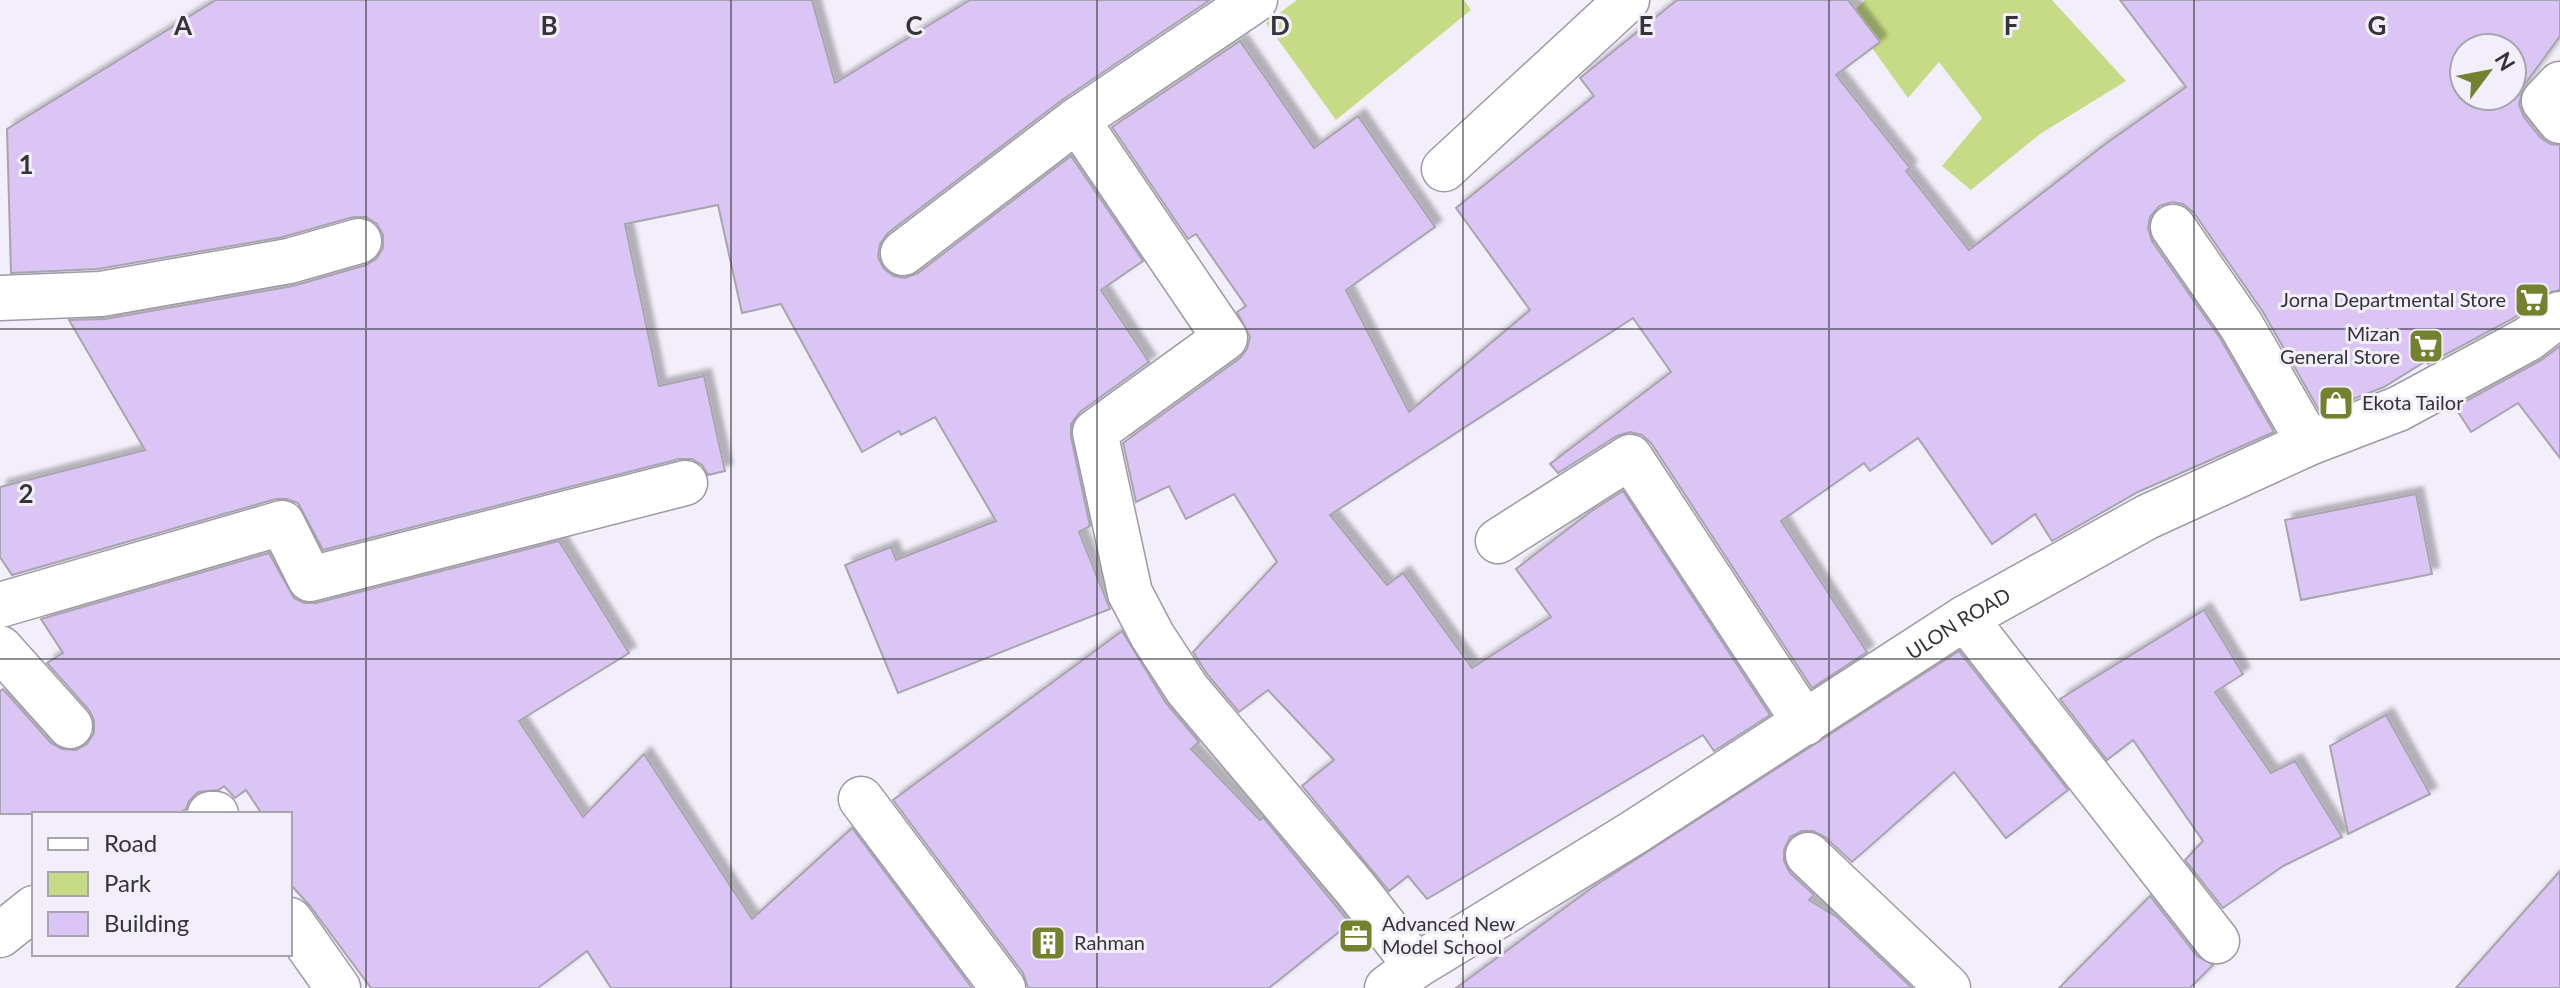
<svg xmlns="http://www.w3.org/2000/svg" width="2560" height="988" font-family="Lato,sans-serif">
	<style>
		.green { fill: #c7da85 }
		.building { fill: #dac5f5; stroke: #a8a4ae; stroke-width: 2; fill-rule: evenodd; filter: url(#shadow) }
		.lines { fill: none; stroke-linecap: round; stroke-linejoin: round }
		.minor-casing { stroke: #9e99a4; stroke-width: 47 }
		.minor { stroke: #fff; stroke-width: 44 }
		.grid { fill: none; stroke: #353338; stroke-width: 2; stroke-opacity: 0.55 }
		.labels { text-anchor: middle; stroke-width: 6; stroke-linejoin: round; paint-order: stroke }
		.poi-label { font-size: 20px; fill: #353338; stroke: #f3effa; text-anchor: start }
		.street-label { font-size: 20px; fill: #353338; stroke: #f3effa }
		.grid-label { font-size: 26px; text-anchor: middle; font-weight: bold; fill: #353338; stroke: #f3effa; stroke-width: 6; stroke-linejoin: round; paint-order: stroke }
	</style>
	<defs>
		<filter id="shadow"><feDropShadow dx="7" dy="-7" stdDeviation="2" flood-color="#0004"/></filter>
	</defs>
	<rect width="100%" height="100%" fill="#f3effa"/>
	<g class="green">
		<path d="M1297,0H1464L1471,10L1336,120L1266,23Z"/>
		<path d="M1865,0H2052L2126,81L2040,134L1971,190L1942,166L1982,118L1939,62L1908,98L1849,16Z"/>
	</g>
	<g class="building">
		<path d="M216,0H812L835,83L970,0H1210L1062,100L888,233L880,244L878,257L884,269L894,276L905,278L918,273L1071,156L1143,261L1101,290L1149,362L1080,412L1071,424V437L1090,526L1079,532L1110,609L898,693L845,565L891,547L896,560L996,521L935,417L901,435L899,431L862,452L781,304L742,313L718,205L625,224L659,386L704,376L725,471L708,475L702,465L692,459H679L323,550L298,503L287,499H276L12,575L0,557V487L145,450L69,320L105,319L293,286L366,265L376,259L383,248V235L377,224L366,217H353L283,237L98,269L11,273L7,129Z"/>
		<path d="M1677,0H1848L1880,42L1836,75L1910,168L1906,171L1969,250L2104,145L2186,87L2120,0H2560V36L2523,87L2519,105L2524,117L2540,137L2550,144L2560,145V290L2545,294L2514,318L2428,364L2426,361L2384,387L2320,412L2263,312L2194,213L2183,204L2172,202L2159,206L2150,217L2148,228L2152,241L2220,338L2274,432L2138,492L2052,541L2035,514L1992,544L1918,438L1870,471L1864,463L1781,521L1867,652L1812,688L1651,443L1642,435L1630,432L1617,436L1558,473L1550,464L1671,372L1633,318L1330,515L1387,585L1403,573L1472,668L1551,617L1516,569L1590,512L1623,491L1770,715L1714,751L1703,735L1427,899L1408,876L1389,891L1302,786L1334,760L1268,690L1239,712L1207,674L1193,652L1277,562L1234,494L1186,519L1169,486L1136,502L1123,443L1240,358L1247,349L1250,337L1237,312L1246,306L1196,234L1188,239L1112,127L1240,41L1314,148L1358,116L1435,227L1346,290L1409,412L1530,310L1456,208L1594,96L1580,78ZM2464,48H2512V96H2464Z"/>
		<path d="M2560,346V458L2518,403L2471,432L2455,407L2540,361Z"/>
		<path d="M2416,494L2432,574L2301,600L2285,520Z"/>
		<path d="M559,541L629,653L519,721L583,817L644,754L752,919L852,828L972,988H611L587,951L538,988H371L310,906L290,884V814H262L246,790L235,798L224,786L219,790L198,792L189,801L186,809L178,814H0V691L3,689L51,743L62,749L76,750L87,744L94,733V720L89,710L47,663L63,653L41,619L269,553L294,598L304,603H316Z"/>
		<path d="M2204,610L2243,674L2215,692L2271,773L2295,761L2342,837L2283,866L2223,908L2185,860L2203,841L2133,740L2107,760L2060,699Z"/>
		<path d="M1122,631L1166,703L1199,742L1191,749L1260,820L1263,817L1350,923L1269,988H1028L1023,973L893,800Z"/>
		<path d="M1959,651L2068,790L2006,838L1954,772L1852,862L1825,837L1813,831H1802L1790,837L1784,850V861L1790,873L1814,895L1809,900L1837,917L1912,988H1456L1593,887Z"/>
		<path d="M2386,715L2430,794L2348,834L2330,746Z"/>
		<path d="M2560,871V988H2456Z"/>
		<path d="M2150,896L2197,956L2213,965L2190,988H2059Z"/>
	</g>
	<g class="lines">
		<defs>
			<g id="minor">
				<path d="M2560,84L2544,101L2560,121"/>
				<path d="M1077,120L1225,338L1095,432L1130,593L1152,635L1187,689L1355,888L1416,966"/>
				<path d="M1444,169L1627,0"/>
				<path d="M2173,227L2241,325L2309,443"/>
				<path d="M903,253L1077,120L1255,0"/>
				<path d="M0,298L101,294L289,261L359,241"/>
				<path d="M1498,541L1630,457L1805,723"/>
				<path d="M0,605L282,523L310,579L685,483"/>
				<path d="M1965,618L2217,941"/>
				<path d="M0,648L70,726"/>
				<path d="M861,799L1003,988"/>
				<path d="M210,814H216"/>
				<path d="M1808,855L1948,988"/>
				<path d="M290,920L338,988"/>
				<path d="M0,935L34,908"/>
				<path id="s1" d="M1387,988L1416,966L1633,833L1965,618L2147,517L2309,443L2398,409L2528,339L2560,314"/>
			</g>
		</defs>
		<use href="#minor" class="minor-casing"/>
		<use href="#minor" class="minor"/>
	</g>
	<path class="grid" d="M366,0V988M731,0V988M1097,0V988M1463,0V988M1829,0V988M2194,0V988M0,329H2560M0,659H2560"/>
	<defs>
		<symbol id="supermarket-square" viewBox="-11 -11 22 22"><rect x="-9" y="-9" width="18" height="18" rx="4" fill="#748230" stroke="#f3effa"/><path d="M-6-5.5h2.5l.6 2H6L4.5 2H-2.5L-4.4-4H-6ZM-1.5 3.2a1.3 1.3 0 1 0 .1 0ZM3 3.2a1.3 1.3 0 1 0 .1 0Z" fill="#fff"/></symbol>
		<symbol id="shop-square" viewBox="-11 -11 22 22"><rect x="-9" y="-9" width="18" height="18" rx="4" fill="#748230" stroke="#f3effa"/><path d="M-5-2.5h2.3a2.7 3.5 0 0 1 5.4 0H5L5.5 6h-11ZM-1.5-2.5h3a1.5 2.3 0 0 0-3 0Z" fill="#fff"/></symbol>
		<symbol id="office-square" viewBox="-11 -11 22 22"><rect x="-9" y="-9" width="18" height="18" rx="4" fill="#748230" stroke="#f3effa"/><path d="M-6-3h4V-5.5h4V-3h4V5H-6ZM-1-4.5V-3h2v-1.5ZM-6 0V1H6V0Z" fill="#fff"/></symbol>
		<symbol id="building-square" viewBox="-11 -11 22 22"><rect x="-9" y="-9" width="18" height="18" rx="4" fill="#748230" stroke="#f3effa"/><path d="M-4-6H4V6H1V3H-1V6H-4ZM-2.5-4.3h1.7v1.8h-1.7ZM.8-4.3h1.7v1.8H.8ZM-2.5-1h1.7V.8h-1.7ZM.8-1h1.7V.8H.8Z" fill="#fff"/></symbol>
	</defs>
	<g fill-rule="evenodd">
		<use href="#supermarket-square" x="2512" y="280" width="40" height="40"/>
		<use href="#supermarket-square" x="2406" y="326" width="40" height="40"/>
		<use href="#shop-square" x="2316" y="383" width="40" height="40"/>
		<use href="#office-square" x="1336" y="916" width="40" height="40"/>
		<use href="#building-square" x="1028" y="923" width="40" height="40"/>
	</g>
	<g class="labels">
		<g class="poi-label">
			<text x="2506" y="307" text-anchor="end">Jorna Departmental Store</text>
			<text x="2400" y="341" text-anchor="end">Mizan<tspan x="2400" dy="23">General Store</tspan></text>
			<text x="2362" y="410">Ekota Tailor</text>
			<text x="1382" y="931">Advanced New<tspan x="1382" dy="23">Model School</tspan></text>
			<text x="1074" y="950">Rahman</text>
		</g>
		<g class="street-label">
			<text dy="7" stroke="none"><textPath href="#s1" startOffset="678">ULON ROAD</textPath></text>
		</g>
	</g>
	<g class="grid-label">
		<text x="183" y="35">A</text>
		<text x="549" y="35">B</text>
		<text x="914" y="35">C</text>
		<text x="1280" y="35">D</text>
		<text x="1646" y="35">E</text>
		<text x="2011" y="35">F</text>
		<text x="2377" y="35">G</text>
		<text x="26" y="174">1</text>
		<text x="26" y="503">2</text>
	</g>
	<rect x="32" y="812" width="260" height="144" fill="#f3effa" stroke="#a7a4ac" stroke-width="2"/>
	<rect x="48" y="838" width="40" height="12" fill="#ffffff" stroke="#a7a4ac" stroke-width="2"/>
	<text x="104" y="852" font-size="24" fill="#353338">Road</text>
	<rect x="48" y="872" width="40" height="24" fill="#c7da85" stroke="#a7a4ac" stroke-width="2"/>
	<text x="104" y="892" font-size="24" fill="#353338">Park</text>
	<rect x="48" y="912" width="40" height="24" fill="#dac5f5" stroke="#a7a4ac" stroke-width="2"/>
	<text x="104" y="932" font-size="24" fill="#353338">Building</text>
	<g transform="translate(2488 72) rotate(58)"><circle r="38" fill="#f3effa" stroke="#a7a4ac" stroke-width="2"/>
	<path d="M0-6L14 30L0 20L-14 30Z" fill="#748230"/>
	<text y="-12" font-size="22" font-weight="bold" text-anchor="middle" fill="#353338">N</text>
	</g>
</svg>
